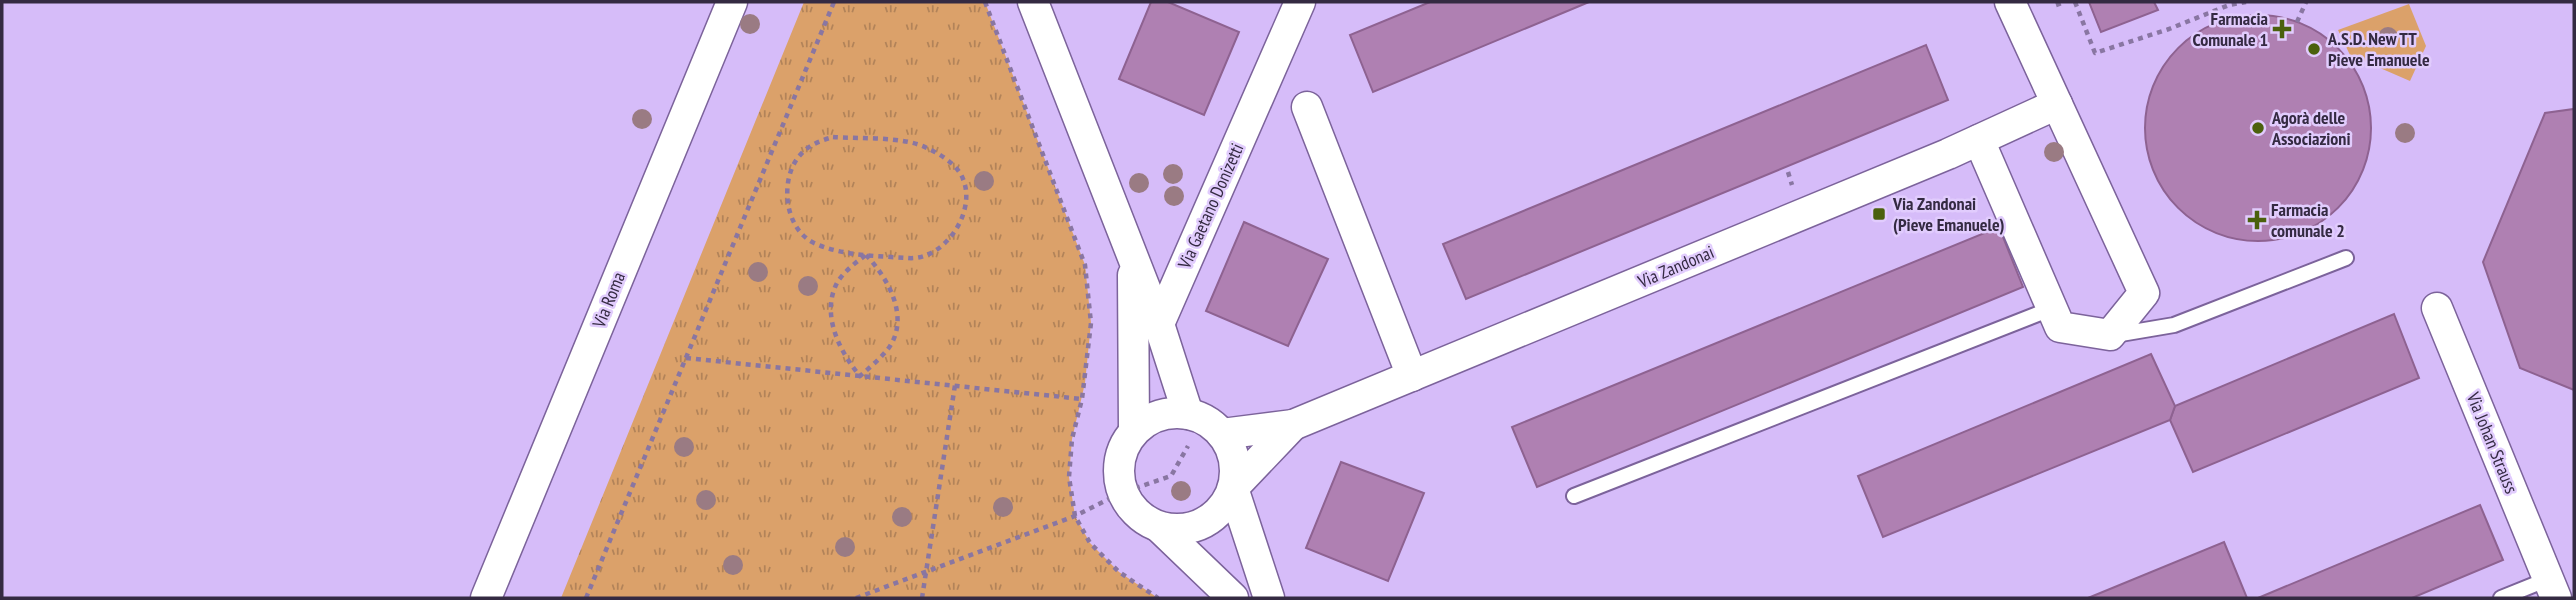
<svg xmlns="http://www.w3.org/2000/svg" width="2576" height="600" font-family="'PT Sans Narrow',sans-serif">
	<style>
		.grass { fill: #dba16a }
		.park { fill: url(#park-tufts) }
		.building { fill: #af80b2; stroke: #8e6291; stroke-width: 2 }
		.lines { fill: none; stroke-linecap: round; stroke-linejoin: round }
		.lane-casing { stroke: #7c639b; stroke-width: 18 }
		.street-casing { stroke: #7c639b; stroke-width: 33 }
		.path { stroke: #8976a2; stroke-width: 4.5; stroke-dasharray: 5 5; stroke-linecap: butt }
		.lane { stroke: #fff; stroke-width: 14 }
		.street { stroke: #fff; stroke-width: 30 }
		.tree { fill: #9a7b83 }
		.poi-dot { fill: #4b610d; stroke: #e1ccfd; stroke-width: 2.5 }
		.labels { text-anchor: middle; stroke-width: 5; stroke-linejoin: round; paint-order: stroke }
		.poi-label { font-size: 18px; font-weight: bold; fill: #342a42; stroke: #e1ccfd; text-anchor: start }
		.street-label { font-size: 18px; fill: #342a42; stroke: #e1ccfd }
	</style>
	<defs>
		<pattern id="park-tufts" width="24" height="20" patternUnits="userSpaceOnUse" patternTransform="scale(1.75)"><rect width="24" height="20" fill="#dba16a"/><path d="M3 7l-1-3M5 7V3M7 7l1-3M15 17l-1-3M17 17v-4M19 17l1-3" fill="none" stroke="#b28359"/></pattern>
	</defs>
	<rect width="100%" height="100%" fill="#d6bcf9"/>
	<path class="grass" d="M2409,4L2426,46L2410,81L2350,55L2338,30Z"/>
	<path class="park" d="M804,2H985L1085,265L1091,323L1085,383L1072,439L1069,477L1075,516L1090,543L1119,572L1158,598H561Z"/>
	<g class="building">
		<path d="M1151,2H1168L1239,32L1204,115L1119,79Z"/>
		<path d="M1430,2H1589L1373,92L1350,35Z"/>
		<path d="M2089,2H2154L2158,10L2101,32Z"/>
		<circle cx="2258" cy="128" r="113"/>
		<path d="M1926,45L1948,100L1466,299L1443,244Z"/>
		<path d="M2574,109V390L2520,368L2483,262L2545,113Z"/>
		<path d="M1244,222L1328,259L1288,346L1206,311Z"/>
		<path d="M1999,227L2023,287L1537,487L1512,427Z"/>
		<path d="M2394,314L2419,378L2193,472L2170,420L2175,406Z"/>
		<path d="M2151,354L2175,406L2170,420L1883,537L1858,476Z"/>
		<path d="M1341,462L1424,493L1388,581L1306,548Z"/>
		<path d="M2480,505L2503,560L2412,598H2258Z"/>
		<path d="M2224,542L2247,598H2088Z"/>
	</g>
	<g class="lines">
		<defs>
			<g id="lane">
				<path d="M2115,335L2174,325L2346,258"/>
				<path d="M1574,496L2053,308"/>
				<path d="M2501,598L2548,579"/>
			</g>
			<g id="street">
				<path d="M1033,2L1159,324L1188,414"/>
				<path d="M1307,107L1412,376"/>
				<path d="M1979,140L2060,327L2110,335L2144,293L2010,2"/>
				<path d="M1133,275L1134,431"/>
				<path d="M2437,308L2556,598"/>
				<path d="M1159,324L1300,2"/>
				<circle cx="1177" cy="471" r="58"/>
				<path d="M1222,434L1293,425L1948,154L2057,104"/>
				<path d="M1233,488L1269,598"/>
				<path d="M1233,488L1293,425"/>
				<path d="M1159,527L1233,598"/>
				<path d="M486,598L732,2"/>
			</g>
		</defs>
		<use href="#lane" class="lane-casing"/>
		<use href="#street" class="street-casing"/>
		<g class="path">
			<path d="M985,2L1085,265L1091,323L1082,399L1072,439L1069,477L1075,516L1090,543L1119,572L1158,598"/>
			<path d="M2075,2L2095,53L2169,29L2229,5L2246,2"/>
			<path d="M2056,5L2065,2"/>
			<path d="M2297,22L2306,2"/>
			<path d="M833,137C861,139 903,136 927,148C940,154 958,165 963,179C977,212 944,261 908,258C878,256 842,256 814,243C785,229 780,183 797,159C806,146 819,141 833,137Z"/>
			<path d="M1788,172L1792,185"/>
			<path d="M866,255C888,278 911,318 888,349C880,359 869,368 860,376C839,351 820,313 838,281C845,271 856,262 866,255Z"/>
			<path d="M686,358L1082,399"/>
			<path d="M586,598L834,2"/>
			<path d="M856,598L1075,516L1121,493L1171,476L1188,446"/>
			<path d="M922,598L955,385"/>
		</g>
		<use href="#lane" class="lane"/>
		<use href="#street" class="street"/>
	</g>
	<g class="tree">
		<circle cx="750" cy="24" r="10"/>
		<circle cx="2388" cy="37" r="10"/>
		<circle cx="642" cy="119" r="10"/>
		<circle cx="2405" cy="133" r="10"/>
		<circle cx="2054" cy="152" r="10"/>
		<circle cx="1173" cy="174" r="10"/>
		<circle cx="984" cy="181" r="10"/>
		<circle cx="1139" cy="183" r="10"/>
		<circle cx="1174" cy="196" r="10"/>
		<circle cx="758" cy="272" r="10"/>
		<circle cx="808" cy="286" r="10"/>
		<circle cx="684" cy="447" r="10"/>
		<circle cx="1181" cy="491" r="10"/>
		<circle cx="706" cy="500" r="10"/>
		<circle cx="1003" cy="507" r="10"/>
		<circle cx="902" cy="517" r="10"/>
		<circle cx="845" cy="547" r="10"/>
		<circle cx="733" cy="565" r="10"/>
	</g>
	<g class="poi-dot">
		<path d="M2278.5 18.5h7v7h7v7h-7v7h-7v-7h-7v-7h7z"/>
		<circle cx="2314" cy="49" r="7"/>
		<circle cx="2258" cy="128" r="7"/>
		<rect x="1872" y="207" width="14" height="14" rx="3.5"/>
		<path d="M2253.5 209.5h7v7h7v7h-7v7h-7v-7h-7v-7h7z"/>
	</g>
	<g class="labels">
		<g class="poi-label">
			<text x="2268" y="25" text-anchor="end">Farmacia<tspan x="2268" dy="21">Comunale 1</tspan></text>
			<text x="2328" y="45">A.S.D. New TT<tspan x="2328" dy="21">Pieve Emanuele</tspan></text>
			<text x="2272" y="124">Agorà delle<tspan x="2272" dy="21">Associazioni</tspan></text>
			<text x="1893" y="210">Via Zandonai<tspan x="1893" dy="21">(Pieve Emanuele)</tspan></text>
			<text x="2271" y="216">Farmacia<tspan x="2271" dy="21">comunale 2</tspan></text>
		</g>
		<g class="street-label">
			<text transform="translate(1211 206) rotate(-66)" y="6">Via Gaetano Donizetti</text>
			<text transform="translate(1676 267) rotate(-23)" y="6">Via Zandonai</text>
			<text transform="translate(609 300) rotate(-68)" y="6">Via Roma</text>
			<text transform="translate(2492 443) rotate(68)" y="6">Via Johan Strauss</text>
		</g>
	</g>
	<rect width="2576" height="600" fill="none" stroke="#342a42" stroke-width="7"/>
</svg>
